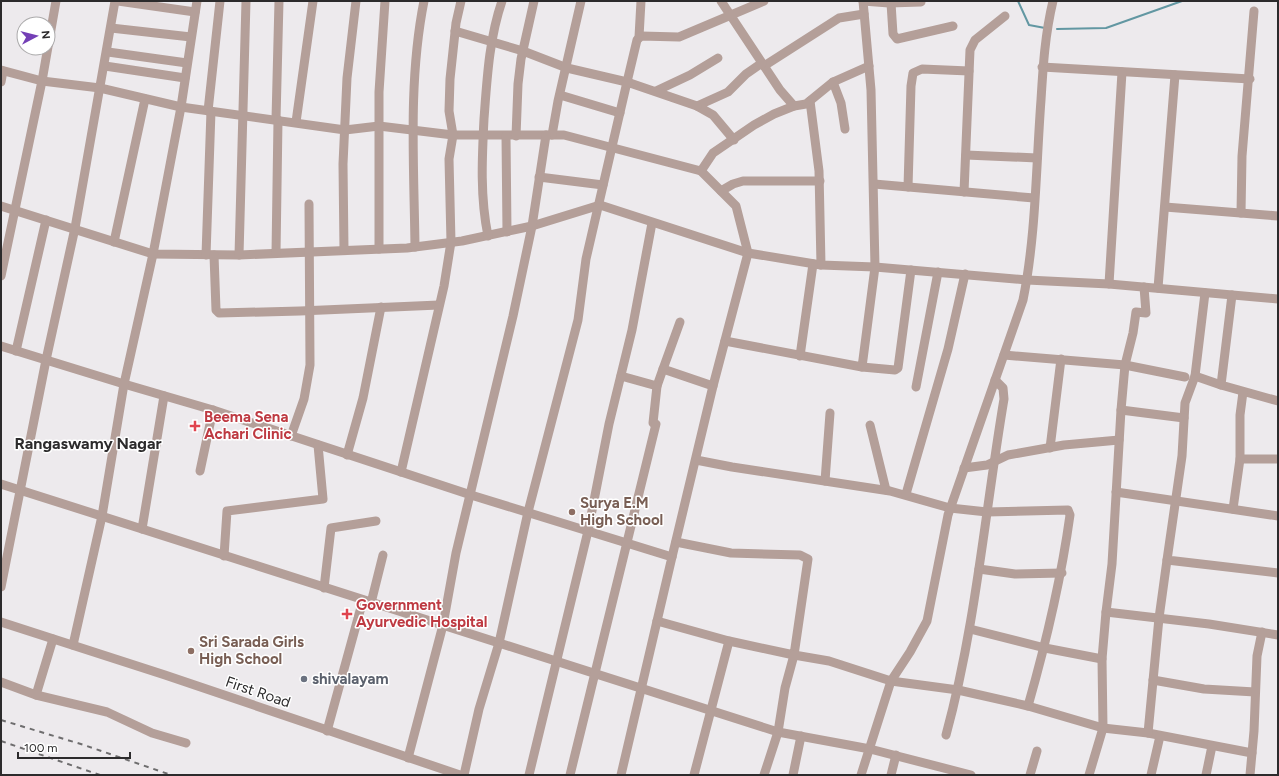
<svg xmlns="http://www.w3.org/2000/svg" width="1279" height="776" font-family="Figtree,sans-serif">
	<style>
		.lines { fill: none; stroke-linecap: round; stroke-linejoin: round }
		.stream { stroke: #6297a2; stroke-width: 2 }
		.street { stroke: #b49f99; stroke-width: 9 }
		.rail { stroke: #6e6d6e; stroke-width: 2; stroke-dasharray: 5 5; stroke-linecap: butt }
		.health-dot { fill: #e0444e; stroke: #fff; stroke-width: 1.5 }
		.education-dot { fill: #8d6e63; stroke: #fff; stroke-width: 1.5 }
		.worship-dot { fill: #6b7280; stroke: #fff; stroke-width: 1.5 }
		.labels { text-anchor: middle; stroke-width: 3; stroke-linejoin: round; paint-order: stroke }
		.health-label { font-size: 15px; font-weight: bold; fill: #be3a42; stroke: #fff; text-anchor: start }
		.education-label { font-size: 15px; font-weight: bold; fill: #785e54; stroke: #fff; text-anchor: start }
		.worship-label { font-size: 15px; font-weight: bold; fill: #5b616d; stroke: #fff; text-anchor: start }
		.street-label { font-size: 15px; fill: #2c2b2c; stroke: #fff }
		.neighbourhood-label { font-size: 16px; font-weight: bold; fill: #2c2b2c; stroke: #fff }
	</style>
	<rect width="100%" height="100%" fill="#edeaed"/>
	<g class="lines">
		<g class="stream">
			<path d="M1018,1L1029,25L1045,28"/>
			<path d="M1057,29L1106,28L1182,1"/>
		</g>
		<g class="street">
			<path d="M118,1L195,12"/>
			<path d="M721,1L780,90L794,106"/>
			<path d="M863,1L889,3L921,2"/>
			<path d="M891,3L893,34L897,39L953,26"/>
			<path d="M111,28L191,37"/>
			<path d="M455,31L523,51L567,68L627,82L637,40L641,36L679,37L764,1"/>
			<path d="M639,37L641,1"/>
			<path d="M108,52L187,63"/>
			<path d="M105,66L185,78"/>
			<path d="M764,66L839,18L864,14"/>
			<path d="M1042,67L1250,79"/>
			<path d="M1,70L42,81L100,88L181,107L345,130L379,126L453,135H564L701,171L736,206L748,253L713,386L672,557"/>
			<path d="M1,82L3,71"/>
			<path d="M833,82L841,103L845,129"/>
			<path d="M656,91L690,75L718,58"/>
			<path d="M560,95L620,113"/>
			<path d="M810,101L819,171L821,265"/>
			<path d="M208,111L220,1"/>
			<path d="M276,119L279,1"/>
			<path d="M296,122L313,1"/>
			<path d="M552,135L558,101L581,1"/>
			<path d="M506,136L507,232"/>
			<path d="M516,136L518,84L521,59L534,1"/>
			<path d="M734,140L713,115L697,106L728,92L746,74L762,63"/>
			<path d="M966,155L1037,158"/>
			<path d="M701,171L713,153L754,125L774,114L794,106L806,104L833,82L869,66"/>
			<path d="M539,177L603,185"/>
			<path d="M874,184L1034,198"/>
			<path d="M908,187L911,86L913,73L922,69L969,71"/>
			<path d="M721,191L733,184L743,181H820"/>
			<path d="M964,192L970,50L975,40L1005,16"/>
			<path d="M1,206L153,254L239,255L407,248L462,241L532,226L600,205L748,253L821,265L875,267L1027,280L1109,284L1278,299"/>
			<path d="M1165,207L1278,216"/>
			<path d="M1241,213L1242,156L1254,11"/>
			<path d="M488,236C480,197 482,158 484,119C487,79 489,39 502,1"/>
			<path d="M114,242L145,99"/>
			<path d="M415,247C414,165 408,81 424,1"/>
			<path d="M379,249V92L385,1"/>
			<path d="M344,250L343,164L347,78L356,1"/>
			<path d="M276,253L278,120"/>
			<path d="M206,255L211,111"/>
			<path d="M214,255L216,310L219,313L300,311L439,305"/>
			<path d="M239,255L246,1"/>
			<path d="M1,276L42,81L56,1"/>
			<path d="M1109,284L1122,72"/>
			<path d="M1158,288L1175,75"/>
			<path d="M1232,295L1221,385L1278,401"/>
			<path d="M725,341L862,367L875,267L871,90L863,1"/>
			<path d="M1,346L124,384L213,410L471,495L672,557L621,775"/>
			<path d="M16,351L46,220"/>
			<path d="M1004,355L1125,365L1185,377"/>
			<path d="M800,356L813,264"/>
			<path d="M862,367L895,370L898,368L911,270"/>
			<path d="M663,369L680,322"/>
			<path d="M621,376L657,386L663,369L713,386"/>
			<path d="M1195,376L1205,293"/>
			<path d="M1221,385L1195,376L1185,403L1182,456L1167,560L1278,573"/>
			<path d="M916,387L938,272"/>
			<path d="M1121,410L1184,418"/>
			<path d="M653,423L657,386"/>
			<path d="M870,425L886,490"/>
			<path d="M291,436L304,399L310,365L309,204"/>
			<path d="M1050,448L1061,359"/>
			<path d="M347,455L363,398L381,307"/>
			<path d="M1240,459H1278"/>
			<path d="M696,460L732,467L890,491L950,508L987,512L1068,510L1070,515C1061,580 1046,643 1028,706"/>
			<path d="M964,468L987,465L1008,455L1064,445L1119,440"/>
			<path d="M200,471L213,410"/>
			<path d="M401,472L444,286L451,242L449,159L453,135L449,111L450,79L456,23L461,1"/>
			<path d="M825,481L830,413"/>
			<path d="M1,484L778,732L870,749L971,775"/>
			<path d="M1116,492L1278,516"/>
			<path d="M906,494L948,349L965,274"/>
			<path d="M1233,509L1240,459V415L1243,392"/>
			<path d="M142,529L164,396"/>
			<path d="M224,556L227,511L323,499L318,445"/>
			<path d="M979,569L1015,574L1062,573"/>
			<path d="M1,587L46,360L75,228L115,1"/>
			<path d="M324,588L331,528L376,521"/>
			<path d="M371,603L383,555"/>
			<path d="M1106,612L1209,624L1278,635"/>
			<path d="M657,621L729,641L794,655L808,559L800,555L731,553L676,542"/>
			<path d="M1,622L165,675L460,775"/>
			<path d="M970,629L1045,648L1102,659"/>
			<path d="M73,645L102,516L124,384L153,254L181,107L197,1"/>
			<path d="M1153,680L1204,689L1255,692"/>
			<path d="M1,682L36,695L107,712L152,733L186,743"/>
			<path d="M36,695L53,639"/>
			<path d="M327,731L363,600"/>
			<path d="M1148,733L1252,753"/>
			<path d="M946,735C976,625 985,511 1004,399L1003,388L995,380"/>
			<path d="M408,758L443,625L456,553L513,316L532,226L546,135"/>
			<path d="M464,775L479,709L499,643L528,512L578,320L586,259L627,82L697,106"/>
			<path d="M529,775L588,531L609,424L632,330L652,223"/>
			<path d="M570,775L656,424"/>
			<path d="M694,775L729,641"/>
			<path d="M764,775L778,732L785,688L794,655L829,661L891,681L958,690L1028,706L1103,728L1148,733L1159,618L1167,560"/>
			<path d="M793,775L801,736"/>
			<path d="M861,775L891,681L910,652L927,621L948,515L1023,300C1036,236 1036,166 1041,100C1043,67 1045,34 1053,1"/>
			<path d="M891,775L896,755"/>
			<path d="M1030,775L1037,751"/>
			<path d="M1089,775L1103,728L1102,659L1106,612L1112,564L1121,410L1125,365L1133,333L1136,312L1146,313L1144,287"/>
			<path d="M1151,775L1160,736"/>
			<path d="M1206,775L1212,746"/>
			<path d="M1250,775L1254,731L1257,656L1262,632"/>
		</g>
		<g class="rail">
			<path d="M1,720L84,745L171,775"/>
			<path d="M1,741L100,775"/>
		</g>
	</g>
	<g class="health-dot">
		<path d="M193 420h4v4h4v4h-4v4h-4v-4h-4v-4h4z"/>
		<path d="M345 608h4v4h4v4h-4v4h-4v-4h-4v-4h4z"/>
	</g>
	<g class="education-dot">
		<circle cx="572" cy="512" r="4"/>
		<circle cx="191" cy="651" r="4"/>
	</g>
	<circle class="worship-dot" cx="304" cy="679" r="4"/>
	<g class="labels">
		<g class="health-label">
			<text x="204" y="422">Beema Sena<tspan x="204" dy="17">Achari Clinic</tspan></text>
			<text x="356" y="610">Government<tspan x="356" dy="17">Ayurvedic Hospital</tspan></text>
		</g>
		<g class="education-label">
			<text x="580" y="508">Surya E.M<tspan x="580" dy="17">High School</tspan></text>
			<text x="199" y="647">Sri Sarada Girls<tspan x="199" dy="17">High School</tspan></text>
		</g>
		<g class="worship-label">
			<text x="312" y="684">shivalayam</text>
		</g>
		<g class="street-label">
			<text transform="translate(258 692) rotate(19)" y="5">First Road</text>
		</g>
		<g class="neighbourhood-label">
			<text x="88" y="449">Rangaswamy Nagar</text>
		</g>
	</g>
	<rect width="1279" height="776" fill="none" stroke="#2c2b2c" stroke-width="4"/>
	<g transform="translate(36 36) rotate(83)"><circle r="19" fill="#ffffff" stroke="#abaaab"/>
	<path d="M0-3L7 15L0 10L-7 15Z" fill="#743fb6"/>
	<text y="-6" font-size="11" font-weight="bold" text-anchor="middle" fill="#2c2b2c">N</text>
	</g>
	<path d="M18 752v6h112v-6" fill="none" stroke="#2c2b2c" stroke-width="2"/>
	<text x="24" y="752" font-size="12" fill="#2c2b2c" stroke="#ffffff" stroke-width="3" paint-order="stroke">100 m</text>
</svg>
